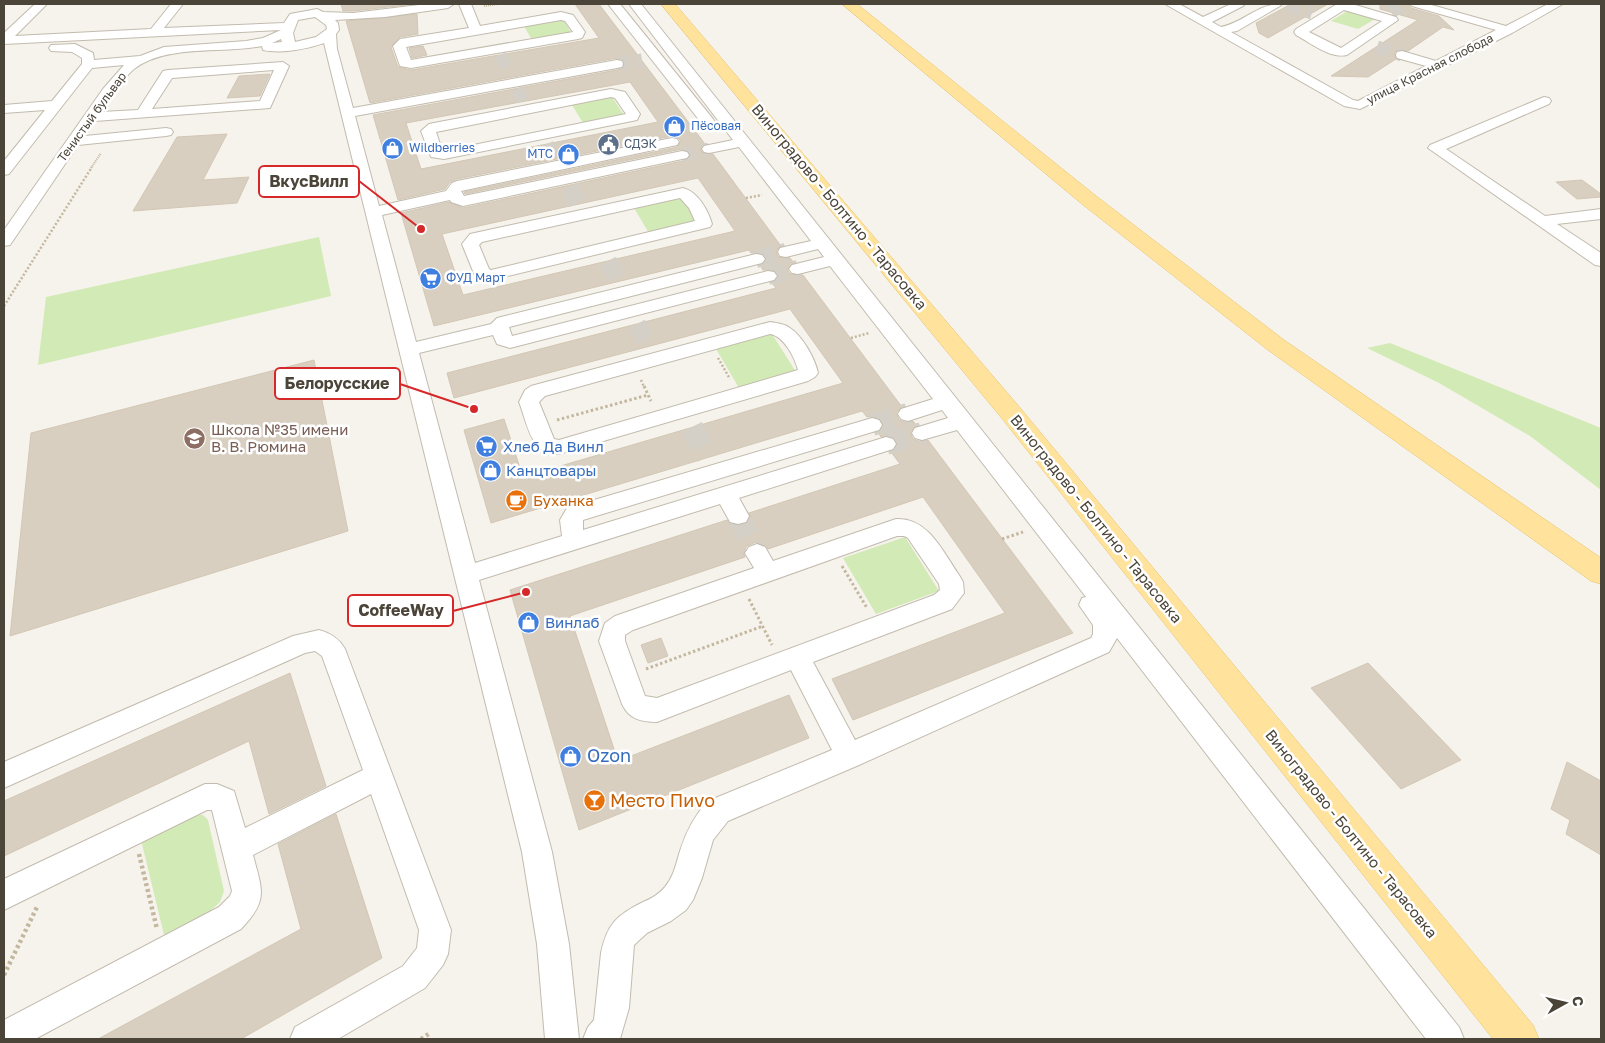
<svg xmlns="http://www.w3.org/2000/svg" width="1605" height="1043" font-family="'Golos Text',sans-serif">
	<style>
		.green { fill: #d2eab5 }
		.building { fill: #d8cfc1; stroke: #d3c7b4; fill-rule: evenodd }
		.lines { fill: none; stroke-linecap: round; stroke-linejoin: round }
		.minor-tunnel-far2 { stroke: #d4d0c8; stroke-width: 13; stroke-dasharray: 13 7; stroke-linecap: butt }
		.minor-tunnel-far1 { stroke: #d4d0c8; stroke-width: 18; stroke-dasharray: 18 9; stroke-linecap: butt }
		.minor-tunnel { stroke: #d4d0c8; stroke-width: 22; stroke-dasharray: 22 11; stroke-linecap: butt }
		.minor-casing { stroke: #c2bbae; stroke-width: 2 }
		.major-casing { stroke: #e6c16a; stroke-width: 1 }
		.path-far3 { stroke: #c4b79f; stroke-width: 2; stroke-dasharray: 1 1; stroke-linecap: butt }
		.path-far2 { stroke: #c4b79f; stroke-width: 2.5; stroke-dasharray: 2 2; stroke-linecap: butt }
		.path-far1 { stroke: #c4b79f; stroke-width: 3; stroke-dasharray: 2.5 2.5; stroke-linecap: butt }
		.path { stroke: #c4b79f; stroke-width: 4.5; stroke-dasharray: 3 3; stroke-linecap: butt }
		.minor { fill: #fff; fill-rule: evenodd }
		.major { fill: #ffe39c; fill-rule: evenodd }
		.labels { text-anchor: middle; stroke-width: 5; stroke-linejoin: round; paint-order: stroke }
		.far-street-label { font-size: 12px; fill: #4b4439; stroke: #fff }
		.far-shop-label { font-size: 12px; fill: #366cbe; stroke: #fff; text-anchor: start }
		.far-service-label { font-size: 12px; fill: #4e5e75; stroke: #fff; text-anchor: start }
		.street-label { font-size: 15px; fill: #4b4439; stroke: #fff }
		.education-label { font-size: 15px; fill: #785e54; stroke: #fff; text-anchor: start }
		.shop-label { font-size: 15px; fill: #366cbe; stroke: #fff; text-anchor: start }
		.food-label { font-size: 15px; fill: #c56008; stroke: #fff; text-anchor: start }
		.near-shop-label { font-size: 18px; fill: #366cbe; stroke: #fff; text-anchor: start }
		.near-food-label { font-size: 18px; fill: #c56008; stroke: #fff; text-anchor: start }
		.leader { fill: none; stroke: #d62828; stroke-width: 2 }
		.callout-dot { fill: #d62828; stroke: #fff; stroke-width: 2 }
		.callout { fill: #fff; stroke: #d62828; stroke-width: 2 }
		.callout-label { font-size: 16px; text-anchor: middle; font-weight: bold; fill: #4b4439 }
	</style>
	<rect width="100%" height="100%" fill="#f6f3ec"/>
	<g class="green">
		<path d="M1349,10L1377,18L1358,29L1331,21Z"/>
		<path d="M563,19L572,34L532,40L524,26Z"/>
		<path d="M612,97L624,115L583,123L572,105Z"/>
		<path d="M682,197L699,222L649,233L634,208Z"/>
		<path d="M319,237L331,296L38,365L46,297Z"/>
		<path d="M772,334L796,372L739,388L716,349Z"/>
		<path d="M1390,343L1601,428V490L1530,436L1439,383L1367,348Z"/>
		<path d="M905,537L939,591L876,614L843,558Z"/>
		<path d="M193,815H203L208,820L224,891L220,902L210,911L164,935L141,840Z"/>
	</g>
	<g class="building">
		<path d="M341,4H414L353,11H343Z"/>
		<path d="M575,4H599L705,144L700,148L702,153L713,154L781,246L776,251L778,257L790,258L794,263L787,269L790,274L803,275L902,407L896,413L899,420L907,423L913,421L917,426L910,432L913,439L921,442L928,440L1073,633L853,720L832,679L1005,613L923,497L768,549L766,545L756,542L747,546L743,552L745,557L570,616L618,761L789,695L809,738L579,830L510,590L727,520L730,524L738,526L746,524L751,517L749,513L900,464L891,452L898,445L895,438L887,435L881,437L878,432L884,426L881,419L873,416L867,417L862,411L491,523L464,430L504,419L523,477L843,383L790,309L454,398L447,373L776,288L772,283L776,281L778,275L774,270H763L760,265L764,264L766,258L762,253H751L749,250L434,326L401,213L449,202L463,208L687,160L691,154L687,150L682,149L465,194L464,192L677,147L681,141L677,137L672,136L457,179L450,182L445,189L398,200L373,115L622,69L625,63L622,59L617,58L370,103L346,21L417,14L418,34L400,37L391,47L398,67L411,70L599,38ZM630,82L658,122L421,169L406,123ZM698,178L735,231L463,295L442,234Z"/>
		<path d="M1291,4H1328L1268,38L1259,33L1256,23Z"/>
		<path d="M1380,4H1408L1411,8L1439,16L1454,30L1443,27L1408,51L1397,50L1394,54L1396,59L1368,77L1331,76L1418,20L1380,9Z"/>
		<path d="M423,46L427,55L412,58L409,48Z"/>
		<path d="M270,74L260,96L227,98L239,76Z"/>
		<path d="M227,134L203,180L249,177L237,203L133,211L177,137Z"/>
		<path d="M1582,180L1601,194V197L1577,199L1556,182Z"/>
		<path d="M314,360L348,531L10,636L31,433Z"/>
		<path d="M661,638L668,656L648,663L641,645Z"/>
		<path d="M1368,663L1461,760L1401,789L1311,688Z"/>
		<path d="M290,673L326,786L269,814L249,741L4,856V801Z"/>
		<path d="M1567,762L1601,781V855L1566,834L1570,820L1551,809Z"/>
		<path d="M336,814L382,958L241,1039H98L301,929L278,844Z"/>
	</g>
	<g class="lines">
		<g class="minor-tunnel-far2">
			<path d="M1288,5L1312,13"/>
			<path d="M1391,12L1401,6"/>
			<path d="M1377,47L1402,55"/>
			<path d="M500,55L506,67"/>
			<path d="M617,64L642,60"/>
			<path d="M517,89L524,101"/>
			<path d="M547,144L554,159"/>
			<path d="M682,155L709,149"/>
		</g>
		<g class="minor-tunnel-far1">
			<path d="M569,187L578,204"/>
			<path d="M756,259L786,252"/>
			<path d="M608,261L619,282"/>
			<path d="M768,276L798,269"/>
			<path d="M637,324L649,346"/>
		</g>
		<g class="minor-tunnel">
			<path d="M872,425L908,414"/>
			<path d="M692,427L707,457"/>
			<path d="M886,444L922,433"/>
			<path d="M738,516L757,553"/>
		</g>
		<defs>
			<g id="minor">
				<path d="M35,4H47L15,36L151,29L171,4H183L164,28L284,23L290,14L317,9L323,12L353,13L427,4H454L448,8L385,17L335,20L338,23L339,30L336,34L337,49L353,108L617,60L622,61L623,64L622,67L617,68L355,116L379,206L446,191L452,183L457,181L672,138L677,139L679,142L677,145L461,191L464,196L682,151L687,152L689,155L687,158L682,159L463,206L451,202L450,200L382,215L416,342L491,324L497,318L756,254L762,255L765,259L762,263L509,327L512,336L768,271L774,272L777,276L774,280L510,348L497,344L493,335L419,353L475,563L562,536L560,520L567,508L872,418L879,420L882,425L879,430L583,520V530L886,437L893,439L896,444L893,449L739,498L749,516L746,522L738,524L730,522L720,504L479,580L552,852L569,944L579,1039H545L537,944L522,852L324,43C307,49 281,54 263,50L262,46C222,54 167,44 134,69C121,80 110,98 101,112L138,110L163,71L168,70L283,62L289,66L270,108L95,121L85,136L166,128L171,129L173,132L171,135L166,136L78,145L10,245L4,246V230L103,89L124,65L92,68L9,174L4,175V161L45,110L4,113V105L52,101L82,64V58L72,52L51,51L49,48L51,45L75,44L93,53L94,60L140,56L164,47L246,41L263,38L281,30L4,44V33ZM315,17L326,25L327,29L316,37L295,42L293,33L298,20ZM281,39L282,42L272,43ZM274,70L260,101L152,109L172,78Z"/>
				<path d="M459,4H471L480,26L561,12L573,15L585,32L582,38L578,39L411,68L400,66L393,46L400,39L469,28ZM561,20L565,21L573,32L411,60L406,47Z"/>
				<path d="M608,4H620L713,119L715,122L713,125H703Z"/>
				<path d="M629,4H641L1459,1027L1464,1039H1426L1117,638L1109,652L859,765L728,821L713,840L702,878L693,900L686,910L671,921L647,933L634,945L629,1008L620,1039H583L588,1027L594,1020L601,953C607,924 617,915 643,902C651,899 659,894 665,887C674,876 676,864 680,851C686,832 694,816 708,801L832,750L791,670L657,722C641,722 629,719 622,704L599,641L605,623L615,616L754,568L745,553L749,547L757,544L765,547L773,561L896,519C928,517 943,552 959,575L963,582L964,593L952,609L813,662L855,740L1091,638L1093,634V625L1079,605L1082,598L1086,597L957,430L922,440L915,438L912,433L915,428L948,418L942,410L908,421L901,419L898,414L901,409L933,399L830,266L798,274L792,273L789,269L792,265L824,257L818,249L786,257L780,256L778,252L780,248L811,241L739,147L709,153L704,152L702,149L704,146L733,140ZM897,536H904L908,538L939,584L940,590L934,595L657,698L645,696L625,641V635L633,630Z"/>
				<path d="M1165,4H1179L1203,17L1231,4H1245L1243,6L1212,22L1221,27C1245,22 1256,4 1282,4L1280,6L1237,31L1231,32L1353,100L1358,101L1426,66L1397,58L1396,55L1397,52L1402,51L1436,61L1496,30L1412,6L1410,4H1428L1506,26L1548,4H1563L1512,33L1360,109L1344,106Z"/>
				<path d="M1337,4H1352L1396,17L1398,20L1347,55C1330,59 1311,43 1296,35L1294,32L1296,29ZM1344,10L1382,21L1341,48L1309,32Z"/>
				<path d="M611,89L625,92L640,114L637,120L444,159L431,157L421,131L429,124L434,123ZM611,97L615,98L626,114L444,151L442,150L436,132Z"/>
				<path d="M1544,97L1549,98L1551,101L1549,104L1446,149L1545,216L1601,209V219L1557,224L1601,253V266L1595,265L1428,148L1430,145Z"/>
				<path d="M683,188C698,192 708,210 712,224L710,227L491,280L479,279L475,276L462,244L470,234ZM680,198L689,208L695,221L491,270L489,269L479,245L482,242Z"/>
				<path d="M770,322C776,323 785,324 790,328C802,336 815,358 818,373L815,377L808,381L559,454C530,454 528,425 519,402L525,390L531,386ZM770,334C784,336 795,358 798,370L559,440L554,439L539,402L545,396Z"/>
				<path d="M319,630C330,633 339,638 345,649L451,930L448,954L443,965L425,988L338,1039H290L295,1027L403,966L417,948L419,930L371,794L253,855C262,890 269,900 241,929L35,1039H4V1020L219,907L230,896L232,891L212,810H207L4,910V879L205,784H217L234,791L245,828L363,770L322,656L315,651L305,653L4,788V762L293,636Z"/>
			</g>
			<g id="major">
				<path d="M661,4H675L1021,409L1533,1025L1539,1039H1493L1004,421Z"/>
				<path d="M842,4H857L1096,196L1284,340L1601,558V584L1591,581L1268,350L1082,204Z"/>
			</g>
		</defs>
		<use href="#minor" class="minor-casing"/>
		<use href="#major" class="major-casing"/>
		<g class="path-far3">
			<path d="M484,6L498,4"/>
			<path d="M91,168L101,153"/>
		</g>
		<g class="path-far2">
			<path d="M746,198L762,195"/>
			<path d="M4,306L92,167"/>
			<path d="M851,338L869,333"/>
			<path d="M718,358L730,379"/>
			<path d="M641,380L644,387"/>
		</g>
		<g class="path-far1">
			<path d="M644,386L651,401"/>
			<path d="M557,420L648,395"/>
			<path d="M1002,539L1023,532"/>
			<path d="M842,566L867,608"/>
			<path d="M749,599L772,645"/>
			<path d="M646,669L763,626"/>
		</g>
		<g class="path">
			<path d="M139,854L157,929"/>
			<path d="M4,975L37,907"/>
			<path d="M421,1039L430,1033"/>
		</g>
		<use href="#minor" class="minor"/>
		<use href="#major" class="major"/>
	</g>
	<defs>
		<symbol id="shop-disc" viewBox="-11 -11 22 22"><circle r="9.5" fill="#3f7fe0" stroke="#fff"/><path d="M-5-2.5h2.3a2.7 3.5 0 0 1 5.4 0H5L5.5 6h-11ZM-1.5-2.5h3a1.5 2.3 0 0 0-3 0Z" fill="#fff"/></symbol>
		<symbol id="civic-disc" viewBox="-11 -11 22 22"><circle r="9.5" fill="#5c6f8a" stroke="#fff"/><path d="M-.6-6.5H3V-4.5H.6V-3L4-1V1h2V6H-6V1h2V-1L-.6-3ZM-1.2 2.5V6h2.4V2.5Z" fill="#fff"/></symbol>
		<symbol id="supermarket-disc" viewBox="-11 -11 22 22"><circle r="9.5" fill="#3f7fe0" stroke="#fff"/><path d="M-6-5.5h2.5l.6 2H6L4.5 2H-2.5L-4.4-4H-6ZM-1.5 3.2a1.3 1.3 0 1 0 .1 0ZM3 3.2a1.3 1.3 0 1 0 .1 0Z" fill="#fff"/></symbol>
		<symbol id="school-disc" viewBox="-11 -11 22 22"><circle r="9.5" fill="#8d6e63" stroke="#fff"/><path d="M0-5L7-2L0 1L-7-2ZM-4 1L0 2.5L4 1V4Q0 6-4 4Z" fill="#fff"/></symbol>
		<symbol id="cafe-disc" viewBox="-11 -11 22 22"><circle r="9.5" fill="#e8710a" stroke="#fff"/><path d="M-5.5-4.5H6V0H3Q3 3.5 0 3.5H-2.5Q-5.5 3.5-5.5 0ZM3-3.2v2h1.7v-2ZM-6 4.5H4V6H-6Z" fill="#fff"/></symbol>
		<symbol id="bar-disc" viewBox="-11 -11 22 22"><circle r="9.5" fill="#e8710a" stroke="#fff"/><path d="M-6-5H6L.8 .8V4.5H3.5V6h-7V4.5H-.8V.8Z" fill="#fff"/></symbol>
	</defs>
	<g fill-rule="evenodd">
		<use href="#shop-disc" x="662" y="114" width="25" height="25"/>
		<use href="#civic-disc" x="596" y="132" width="25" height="25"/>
		<use href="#shop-disc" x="380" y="136" width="25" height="25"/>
		<use href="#shop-disc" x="556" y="142" width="25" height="25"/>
		<use href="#supermarket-disc" x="418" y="266" width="25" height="25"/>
		<use href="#school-disc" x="182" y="426" width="25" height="25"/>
		<use href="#supermarket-disc" x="474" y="434" width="25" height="25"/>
		<use href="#shop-disc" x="478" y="458" width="25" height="25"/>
		<use href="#cafe-disc" x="504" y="488" width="25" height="25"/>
		<use href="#shop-disc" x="516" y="610" width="25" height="25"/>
		<use href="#shop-disc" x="558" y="744" width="25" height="25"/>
		<use href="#bar-disc" x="582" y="788" width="25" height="25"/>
	</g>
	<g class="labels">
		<g class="far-street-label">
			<text transform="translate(1430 69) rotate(-27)" y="4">улица Красная слобода</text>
			<text transform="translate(92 117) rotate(-54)" y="4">Тенистый бульвар</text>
		</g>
		<g class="far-shop-label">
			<text x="691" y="130">Пёсовая</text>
			<text x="409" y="152">Wildberries</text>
			<text x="553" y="158" text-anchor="end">МТС</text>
			<text x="446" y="282">ФУД Март</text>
		</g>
		<g class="far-service-label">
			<text x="624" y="148">СДЭК</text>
		</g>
		<g class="street-label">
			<text transform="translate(839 207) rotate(50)" y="5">Виноградово - Болтино - Тарасовка</text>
			<text transform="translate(1096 519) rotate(51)" y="5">Виноградово - Болтино - Тарасовка</text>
			<text transform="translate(1351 834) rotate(51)" y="5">Виноградово - Болтино - Тарасовка</text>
		</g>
		<g class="education-label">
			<text x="211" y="435">Школа №35 имени<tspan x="211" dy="17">В. В. Рюмина</tspan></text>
		</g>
		<g class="shop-label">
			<text x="503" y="452">Хлеб Да Винл</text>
			<text x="506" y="476">Канцтовары</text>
			<text x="545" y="628">Винлаб</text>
		</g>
		<g class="food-label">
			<text x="533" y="506">Буханка</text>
		</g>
		<g class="near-shop-label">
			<text x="587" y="762">Ozon</text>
		</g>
		<g class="near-food-label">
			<text x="610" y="807">Место Пиvо</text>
		</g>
	</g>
	<path class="leader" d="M421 229L359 181M474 409L400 384M526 592L453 611"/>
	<g class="callout-dot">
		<circle cx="421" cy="229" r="5"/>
		<circle cx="474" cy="409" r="5"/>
		<circle cx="526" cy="592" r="5"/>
	</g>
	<g class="callout">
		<rect x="259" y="166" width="100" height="31" rx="5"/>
		<rect x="275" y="368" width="125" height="31" rx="5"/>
		<rect x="348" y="595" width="105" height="31" rx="5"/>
	</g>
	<g class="callout-label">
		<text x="309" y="187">ВкусВилл</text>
		<text x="337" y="389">Белорусские</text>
		<text x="401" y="616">CoffeeWay</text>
	</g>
	<rect width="1605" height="1043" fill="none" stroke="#4b4439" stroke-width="10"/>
	<g transform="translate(1565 1003) rotate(82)" stroke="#ffffff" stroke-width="4" paint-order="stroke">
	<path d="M0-4L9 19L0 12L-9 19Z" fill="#4b4439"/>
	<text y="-8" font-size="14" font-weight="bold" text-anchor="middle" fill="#4b4439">С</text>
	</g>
</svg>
